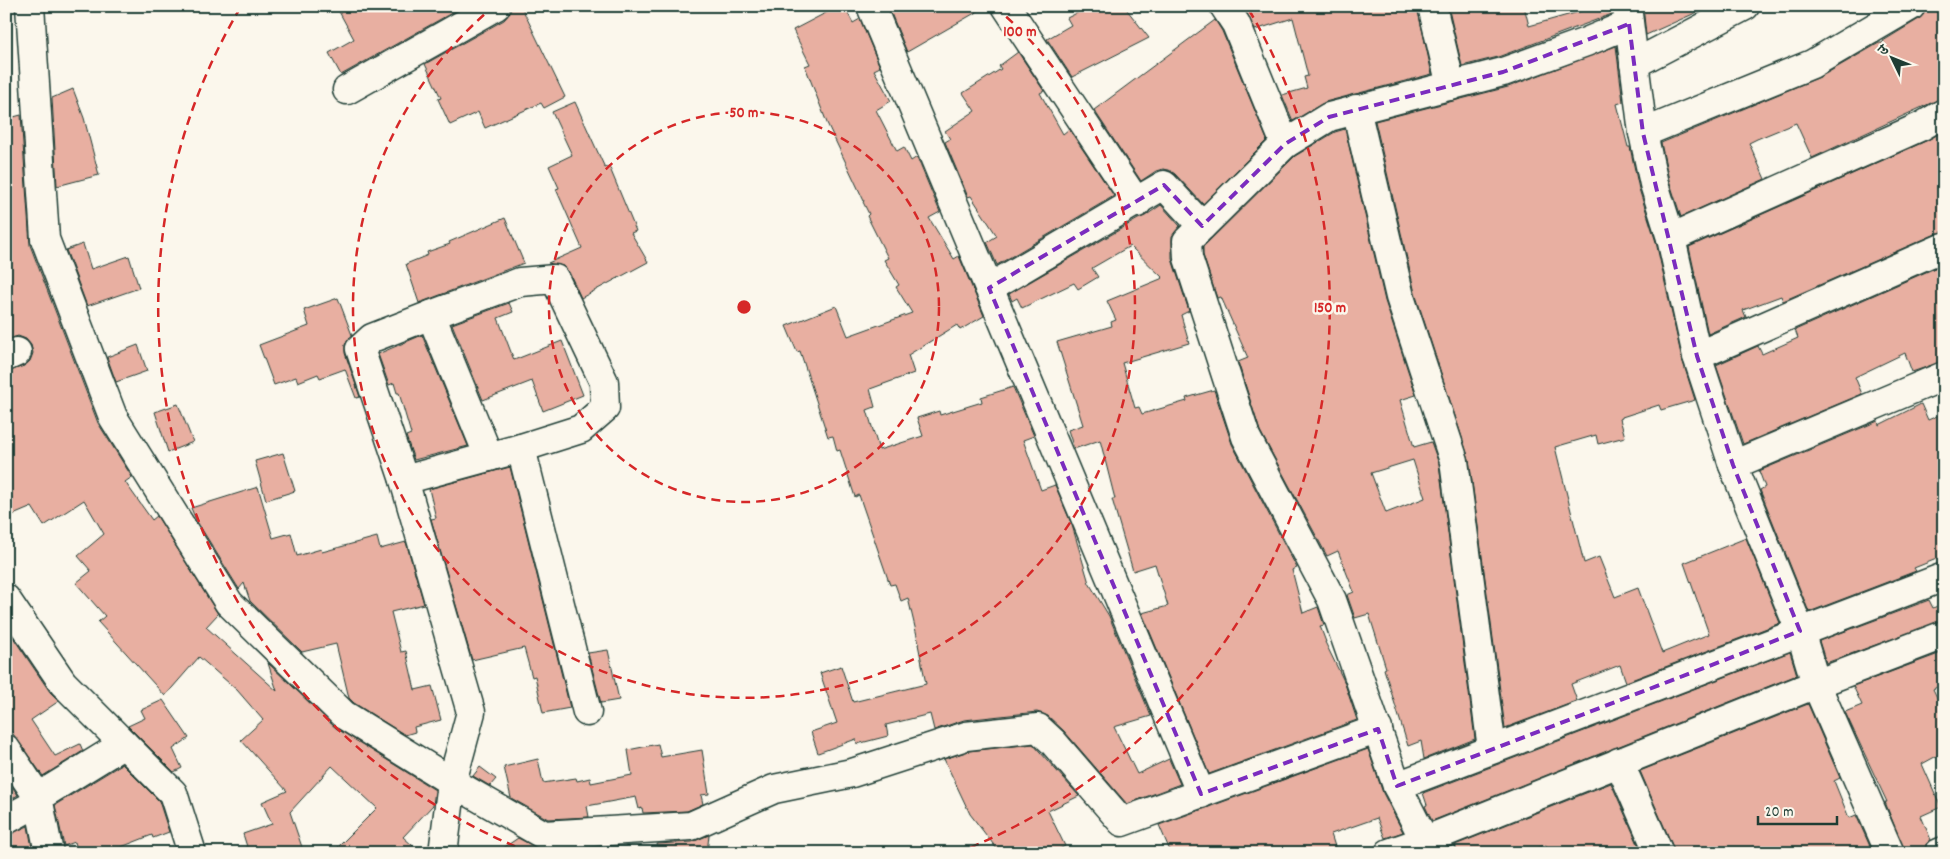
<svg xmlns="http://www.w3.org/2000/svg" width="1950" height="859" font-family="Dekko,'Playpen Sans Deva',sans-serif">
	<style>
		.building { fill: #e8afa1; stroke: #1f3d34; fill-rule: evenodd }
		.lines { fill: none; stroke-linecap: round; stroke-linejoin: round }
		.minor-casing { stroke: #1f3d34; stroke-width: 31 }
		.minor { stroke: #fbf7ec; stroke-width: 28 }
		.marked { fill: none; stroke: #7b2cbf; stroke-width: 4; stroke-dasharray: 10 6; stroke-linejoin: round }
		.ring { fill: none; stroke: #d62828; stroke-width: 2.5; stroke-dasharray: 9 6 }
		.centre { fill: #d62828; stroke: #fbf7ec; stroke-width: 2.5 }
		.ring-label { font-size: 15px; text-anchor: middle; font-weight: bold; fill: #d62828; stroke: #fbf7ec; stroke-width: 5; stroke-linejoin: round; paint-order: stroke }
	</style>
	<rect width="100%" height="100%" fill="#fbf7ec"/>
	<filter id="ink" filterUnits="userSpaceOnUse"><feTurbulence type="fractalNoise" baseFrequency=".02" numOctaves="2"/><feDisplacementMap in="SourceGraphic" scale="10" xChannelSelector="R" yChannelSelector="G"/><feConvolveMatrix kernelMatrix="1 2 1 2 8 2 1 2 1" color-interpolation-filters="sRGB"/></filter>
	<g filter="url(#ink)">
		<g class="building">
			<path d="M336,6H464L341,75L329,53L354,39Z"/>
			<path d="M512,6H521L565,97L544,108L541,103L485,128L478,112L450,125L438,99L441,98L425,64L504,20L509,14Z"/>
			<path d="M839,6H844L853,23L860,19L880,67L874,70L891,101L876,110L897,151L904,147L911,161L917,157L940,212L929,218L954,259L959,256L984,316L960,330L957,325L908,355L914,373L870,389L875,407L867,410L879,450L923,436L917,418L939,411L940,415L982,402L981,397L1013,387L1034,436L1023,440L1041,490L1055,485L1072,525L1089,583L1109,616L1151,716L1114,727L1137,774L1169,759L1180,784L1127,804L1064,731L1048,716L1037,712L964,720L934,730L930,714L886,725L888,736L857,744L856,739L818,753L811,732L837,723L820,673L841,666L853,702L926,684L918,644H919L908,598L901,601L895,584L890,585L859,495L855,497L840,450L837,451L833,436L828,437L800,351L797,352L786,326L836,306L848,336L912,313L896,287L899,285L884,260L888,258L867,216L869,214L863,202L864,201L827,123L805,66L810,64L793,30Z"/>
			<path d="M888,6H987L907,52Z"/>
			<path d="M1091,6H1124L1149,38L1072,77L1047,39L1071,25L1067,18Z"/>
			<path d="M1257,6H1417L1432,74L1325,102L1293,121L1282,95L1307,88L1304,77L1308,76L1293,18L1255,30L1245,10Z"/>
			<path d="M1448,6H1524L1529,26L1582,11L1581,6H1612V14L1498,57L1462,66Z"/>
			<path d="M1643,6H1711L1646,35Z"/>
			<path d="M1928,6H1944V97L1812,158L1796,123L1757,139L1749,143L1765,179L1681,217L1669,180L1661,143L1820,77L1879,43H1884L1883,41L1919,19Z"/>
			<path d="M1215,20L1222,31L1267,140L1203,204L1175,174L1169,170L1163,169L1156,171L1141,181L1094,110Z"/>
			<path d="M1616,46L1623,102L1617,104L1628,147H1630L1639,189L1656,242L1682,359L1695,400L1661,410L1659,405L1622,417V418L1620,419L1625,437L1598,444L1596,435L1555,447L1584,563L1599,557L1615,597L1638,588L1662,653L1709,634L1684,563L1746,538L1780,623L1626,682L1620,665L1571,684L1577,701L1505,728L1469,459L1415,293L1375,121L1508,87Z"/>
			<path d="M1018,52L1044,91L1040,93L1063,134L1069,129L1114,196L997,265L987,242L997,236L971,196L968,197L945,142L950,139L945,131L975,111L963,93L1001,69L999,66Z"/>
			<path d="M73,89L84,118L99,175L57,186L52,98Z"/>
			<path d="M575,102L605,168L609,166L636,231L631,233L648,262L581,298L569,272L563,266L548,263L582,248L556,189L559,188L549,166L572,155L552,112Z"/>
			<path d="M21,115L30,245L98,423L132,477L125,482L152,520L157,516L218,614L206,627L277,691L268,663L336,728L435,790L433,805L403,837L421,853H332L377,808L332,766L290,812L304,853H249L243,834L272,824L262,802L287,791L241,740L263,720L237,690L199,657L165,696L98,622L105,616L76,583L91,571L78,556L104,534L84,500L44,526L32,507L6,518V372L24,366L30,361L33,353L31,345L26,339L18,336L6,340V119Z"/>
			<path d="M1345,129L1385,301L1416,395L1400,400L1414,447L1431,442L1439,464L1475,739L1424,759L1421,741L1408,746L1384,669L1386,668L1369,614L1355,618L1347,595L1354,592L1338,551L1327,556L1260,431L1238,362L1248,358L1221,297L1217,298L1203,255V247L1295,156L1335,132ZM1413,460L1425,498L1386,513L1371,473Z"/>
			<path d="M1944,131V232L1938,233L1783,301L1781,296L1743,310L1746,317L1708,334L1689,247L1928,140Z"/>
			<path d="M1161,205L1180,226L1172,236V259L1189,311L1181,315L1189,343L1122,363L1135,408L1139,407L1142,414L1187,401L1186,398L1214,390L1232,444L1297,568L1292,570L1303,613L1318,607L1324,625L1320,626L1326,642H1325L1344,681L1357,720L1209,774L1142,613L1168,606L1155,564L1133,571L1112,499H1115L1100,440L1074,449L1068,430L1083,425L1057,342L1112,326L1111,322L1116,320L1107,301L1163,278L1130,246L1092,268L1098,277L1078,289L1074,283L1022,308L1017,298L1012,301L1009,294L1138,219L1145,216Z"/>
			<path d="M505,218L524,263L419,303L406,264L428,255L427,252L450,244L449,242Z"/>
			<path d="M83,244L91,269L129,256L139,288L87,306L66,250Z"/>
			<path d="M1944,264V361L1912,372L1905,353L1855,377L1862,394L1743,444L1716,365L1758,346L1762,354L1798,338L1795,330Z"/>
			<path d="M338,298L352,335L345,345V353L360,397L356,398L345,369L320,378L318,374L298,382L296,377L274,385L259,345L309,326L304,310Z"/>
			<path d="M509,303L513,312L498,318L514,360L562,341L583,395L543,411L532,381L483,400L452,324Z"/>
			<path d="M422,335L468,446L414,460L406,436L411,434L399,393H397L394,383L389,385L378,354Z"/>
			<path d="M138,345L147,371L116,382L107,357Z"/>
			<path d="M178,404L193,442L168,452L155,412Z"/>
			<path d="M1921,404L1928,420L1944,413V556L1914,568L1916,571L1809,612L1760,490L1765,487L1759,471L1878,421L1879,425Z"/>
			<path d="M283,453L295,491L266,500L255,461Z"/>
			<path d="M510,467L570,708L543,713L535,676L532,677L524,648L472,660L431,519L436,518L429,489Z"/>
			<path d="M258,487L273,538L291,533L297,556L321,549L322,552L377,537L380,549L406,542L424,604L391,612L401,652L406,651L415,690L432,686L441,720L414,727L415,732L405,735L354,703L349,698L336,644L302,652L250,601L244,583L239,589L196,520L191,508Z"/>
			<path d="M1929,600L1933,608L1944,603V620L1826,663L1819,641Z"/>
			<path d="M6,627L50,692L59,701L31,720L55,756L80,744L83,751L43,776L6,724Z"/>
			<path d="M608,650L619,700L601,703L588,653Z"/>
			<path d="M1790,652L1797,675L1432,821L1425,806L1427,805L1423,793Z"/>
			<path d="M1944,652V684L1933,689L1944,712V752L1922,764L1941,807L1921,816L1931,840L1926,844L1924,852L1905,853L1885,802H1887L1845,712L1862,705L1853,686Z"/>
			<path d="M163,700L189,738L173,749L182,768L174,772L128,726L145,718L141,710Z"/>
			<path d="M1808,704L1840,778L1834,781L1849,818L1856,815L1873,853H1674L1673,847L1640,771Z"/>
			<path d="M658,744L661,757L702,750L709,794L701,795L703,804L687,811L643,813L642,808L639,809L636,797L587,806L589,817L548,819L511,798L504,767L538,759L543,783L576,778L577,781L590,778L591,783L632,775L628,750Z"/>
			<path d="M1033,744L1079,796L1048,811L1065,846L1052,853H1000L970,814L944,759L969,751Z"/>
			<path d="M1368,749L1383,793L1403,832L1385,838L1377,818L1331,834L1337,853H1171L1159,825Z"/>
			<path d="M122,764L159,801L169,832L153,838L152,835L106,853H78L75,842L64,846L55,805Z"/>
			<path d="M480,767L496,779L490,786L473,776Z"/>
			<path d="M8,781L18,795L11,799L6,793V782Z"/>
			<path d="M1611,783L1642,853H1548L1546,845L1523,853H1458L1455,845Z"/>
			<path d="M28,826L33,853H6V836Z"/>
			<path d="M709,835L707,853H659L657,844L692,842Z"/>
			<path d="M518,838L541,850L540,853H496Z"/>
		</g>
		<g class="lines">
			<defs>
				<g id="minor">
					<path d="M30,6L45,239L113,417L229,603L344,715L452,782L443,853"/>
					<path d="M871,6L1201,794"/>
					<path d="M1006,6L1137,203"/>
					<path d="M1224,6L1236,24L1285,144"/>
					<path d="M1432,6L1451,86"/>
					<path d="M1627,6L1643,133L1654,184L1671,238L1697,356L1733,465L1800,631L1816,684L1890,853"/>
					<path d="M1634,64L1745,6"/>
					<path d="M347,90L496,6"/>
					<path d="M1356,109L1400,297L1454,461L1492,749"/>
					<path d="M1643,133L1812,64L1911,6"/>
					<path d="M1671,238L1922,126L1944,113"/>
					<path d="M989,288L1164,185L1202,226"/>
					<path d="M431,315L372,338L360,349L404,480L471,712L452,782L544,835L691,826L774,789L852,773L966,736L1038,728L1053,742L1122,822L1378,729"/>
					<path d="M1697,356L1944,247"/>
					<path d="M6,357L17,352"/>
					<path d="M489,457L431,315L520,282L555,279L604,382L605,408L581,429L521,448"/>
					<path d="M1733,465L1944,376"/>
					<path d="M404,480L521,448L587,712"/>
					<path d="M6,599L63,683L173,793L192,853"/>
					<path d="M6,749L38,797L49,853"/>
					<path d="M1619,762L1659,853"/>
					<path d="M1397,786L1944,577"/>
					<path d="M6,820L35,804L38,797L124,744"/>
					<path d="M1389,853L1426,840L1816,684L1944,635"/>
					<path d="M1431,853L1397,786L1332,600L1246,437L1188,258L1187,241L1285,144L1329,117L1503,72L1586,42L1629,24"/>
					<path d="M1939,853L1944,851"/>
				</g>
			</defs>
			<use href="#minor" class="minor-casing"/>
			<use href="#minor" class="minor"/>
		</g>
	</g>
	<path class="marked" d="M1629,24L1643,133L1697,356L1733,465L1800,631L1397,786L1378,729L1201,794L989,288L1164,185L1202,226L1285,144L1329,117L1503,72Z"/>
	<g class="ring">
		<circle cx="744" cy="307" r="195"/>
		<path d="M995 7A391 391 0 1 1 493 7"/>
		<path d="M529 852A586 586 0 0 1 239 10M1249 10A586 586 0 0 1 959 852"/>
	</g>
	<circle cx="744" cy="307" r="8" class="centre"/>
	<g class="ring-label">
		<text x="1020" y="36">100 m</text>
		<text x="744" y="117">50 m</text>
		<text x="1330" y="312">150 m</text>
	</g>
	<rect width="1950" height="859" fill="none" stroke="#fbf7ec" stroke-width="25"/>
	<rect x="12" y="12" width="1925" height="834" fill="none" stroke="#1f3d34" stroke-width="2" filter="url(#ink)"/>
	<g transform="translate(1892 58) rotate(313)" stroke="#fbf7ec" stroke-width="4" paint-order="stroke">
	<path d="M0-4L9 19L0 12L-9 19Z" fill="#1f3d34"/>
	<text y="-8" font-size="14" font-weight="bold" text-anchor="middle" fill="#1f3d34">उ</text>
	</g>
	<path d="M1758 816v8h79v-8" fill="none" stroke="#1f3d34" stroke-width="2.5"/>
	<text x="1765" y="816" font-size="15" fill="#1f3d34" stroke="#fbf7ec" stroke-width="4" paint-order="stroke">20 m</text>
</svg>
